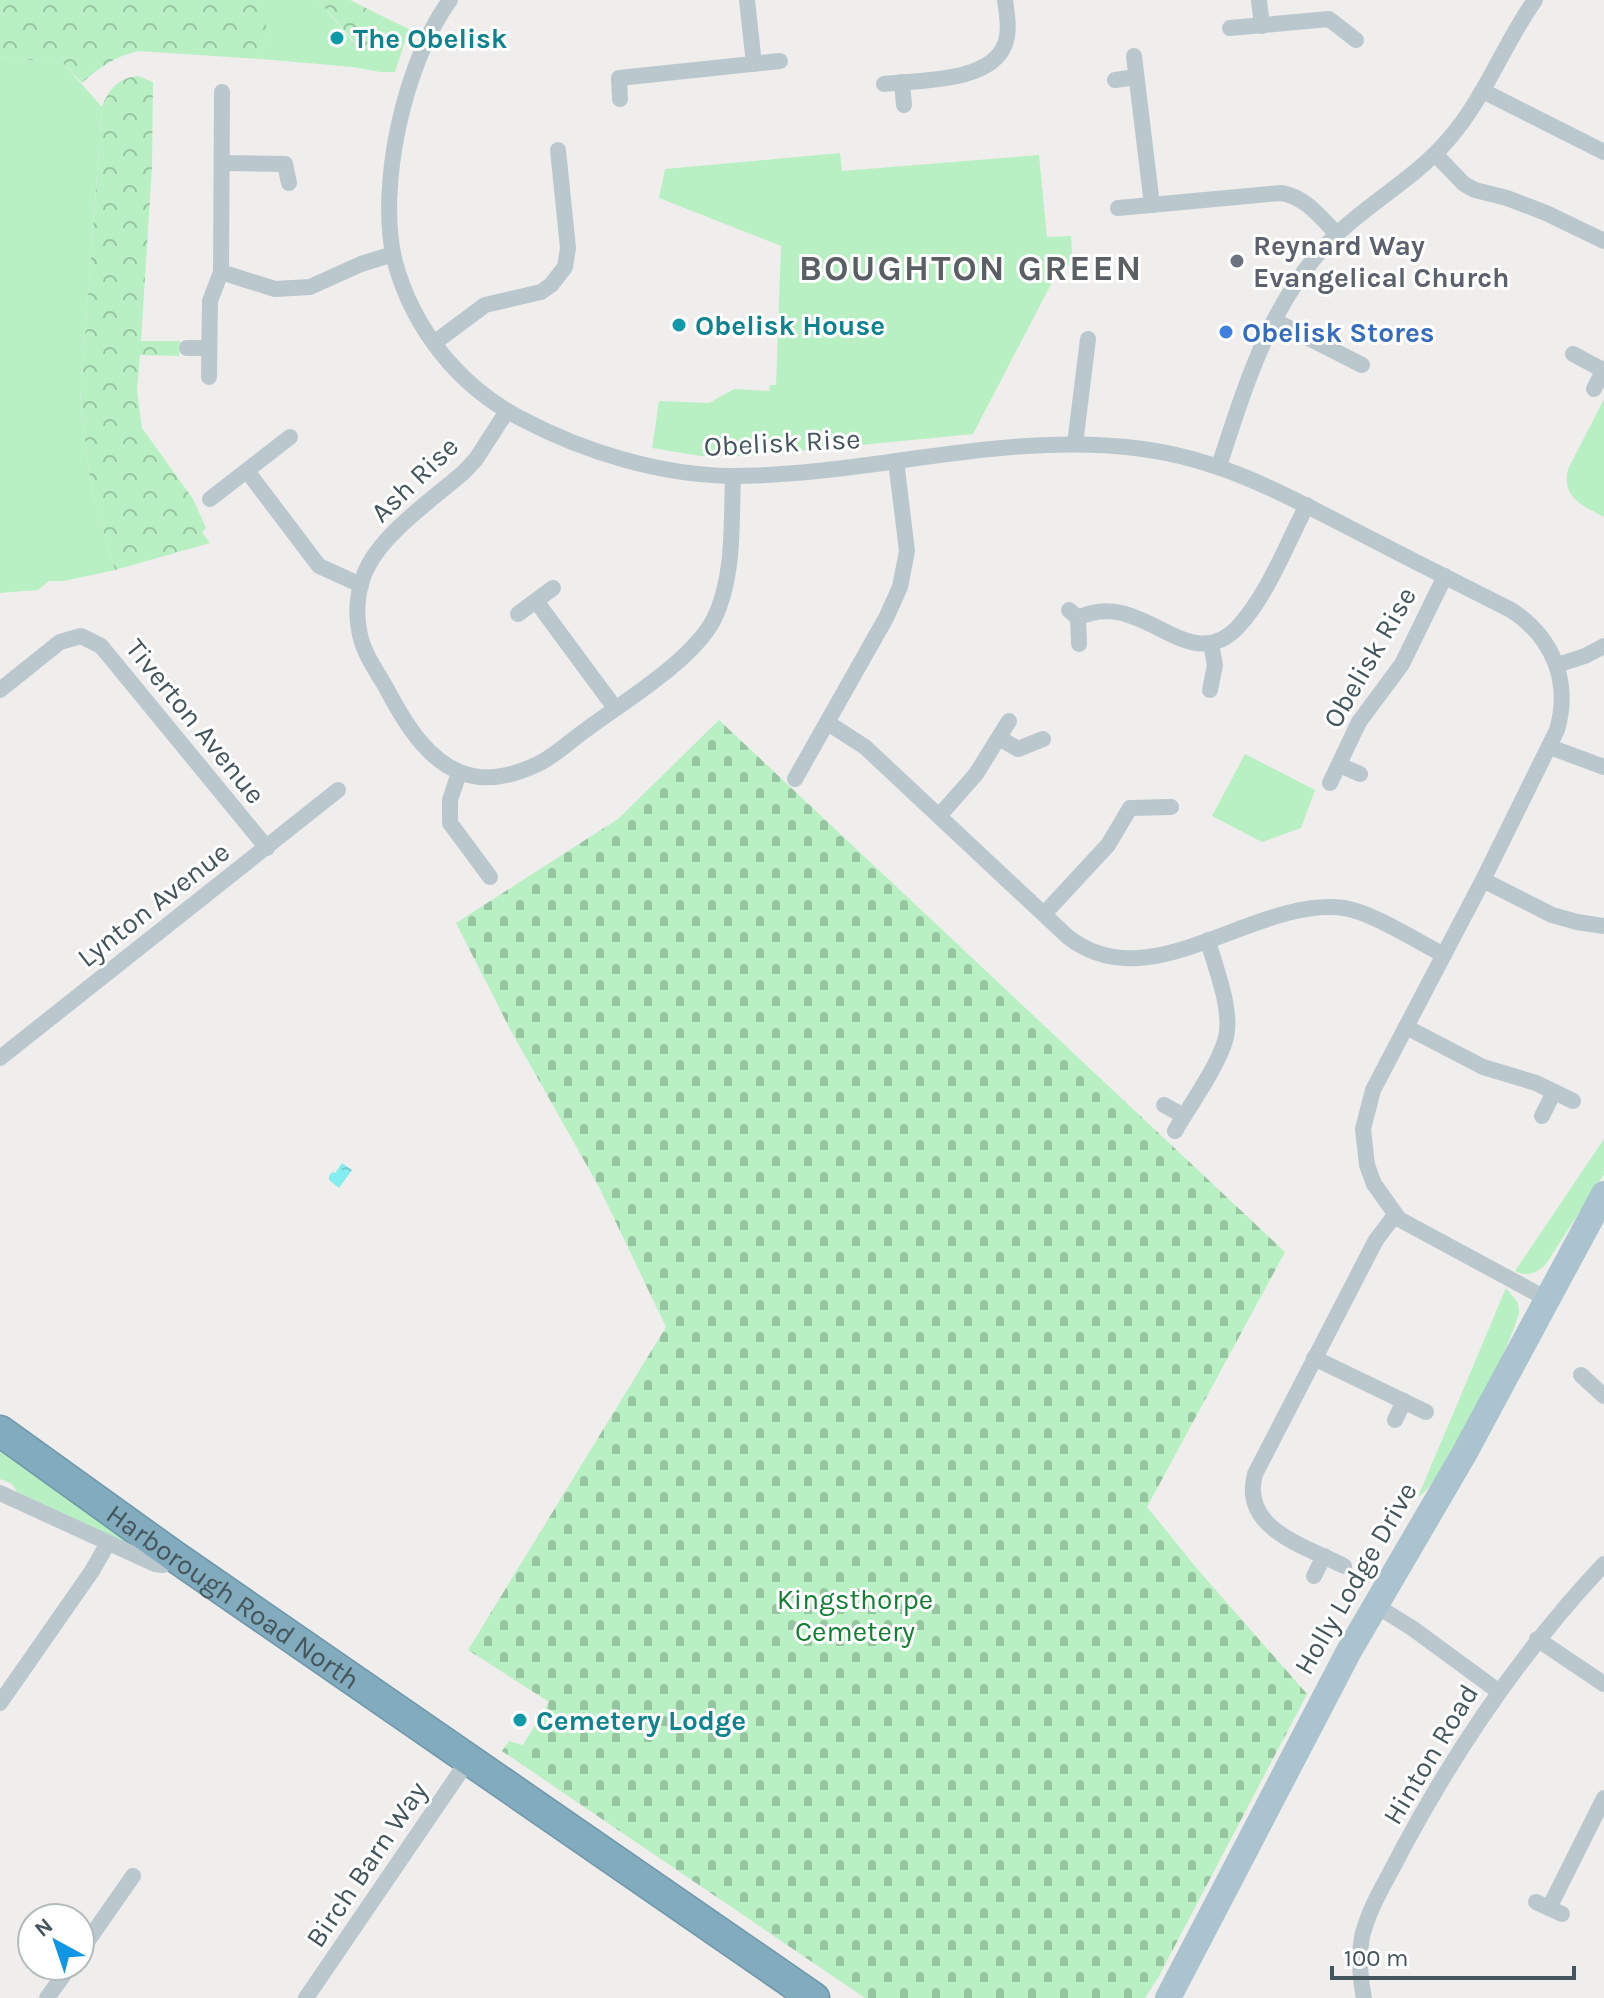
<svg xmlns="http://www.w3.org/2000/svg" width="1604" height="1998" font-family="Karla,sans-serif">
	<style>
		.green { fill: #b8f0c3 }
		.forest { fill: url(#forest-crowns) }
		.cemetery { fill: url(#cemetery-stones) }
		.water { fill: url(#water-ripples) }
		.lines { fill: none; stroke-linecap: round; stroke-linejoin: round }
		.highway-casing { stroke: #6d96aa; stroke-width: 33 }
		.street { stroke: #bac8cd; stroke-width: 16 }
		.primary { stroke: #abc3ce; stroke-width: 26 }
		.highway { stroke: #82abbe; stroke-width: 30 }
		.culture-dot { fill: #0f9aa8; stroke: #fff; stroke-width: 3 }
		.worship-dot { fill: #6b7280; stroke: #fff; stroke-width: 3 }
		.shop-dot { fill: #3f7fe0; stroke: #fff; stroke-width: 3 }
		.labels { text-anchor: middle; stroke-width: 6; stroke-linejoin: round; paint-order: stroke }
		.culture-label { font-size: 28px; font-weight: bold; fill: #0d838f; stroke: #fff; text-anchor: start }
		.worship-label { font-size: 28px; font-weight: bold; fill: #5b616d; stroke: #fff; text-anchor: start }
		.shop-label { font-size: 28px; font-weight: bold; fill: #366cbe; stroke: #fff; text-anchor: start }
		.street-label { font-size: 28px; fill: #44555b; stroke: #fff }
		.park-label { font-size: 28px; fill: #137f34; stroke: #fff }
		.district-label { font-size: 36px; font-weight: bold; letter-spacing: 2px; fill: #595f62; stroke: #fff }
	</style>
	<defs>
		<pattern id="forest-crowns" width="20" height="18" patternUnits="userSpaceOnUse" patternTransform="scale(2)"><rect width="20" height="18" fill="#b8f0c3"/><path d="M2 6a3 3 0 1 1 6 0M12 15a3 3 0 1 1 6 0" fill="none" stroke="#97c5a1"/></pattern>
		<pattern id="cemetery-stones" width="16" height="16" patternUnits="userSpaceOnUse" patternTransform="scale(2)"><rect width="16" height="16" fill="#b8f0c3"/><path d="M2 7V4a2 2 0 0 1 4 0v3zM10 15v-3a2 2 0 0 1 4 0v3z" fill="#97c5a1"/></pattern>
		<pattern id="water-ripples" width="26" height="14" patternUnits="userSpaceOnUse" patternTransform="scale(2)"><rect width="26" height="14" fill="#83edef"/><path d="M2 4q2-2 4 0t4 0M15 11q2-2 4 0t4 0" fill="none" stroke="#72cdcf"/></pattern>
	</defs>
	<rect width="100%" height="100%" fill="#f0eded"/>
	<g class="green">
		<path d="M260,0H318L353,42L386,18L409,29L395,72H380L353,67L261,59L266,34L260,8Z"/>
		<path d="M0,57L63,63L102,107L80,404L92,492L115,570L64,581H49L38,590L0,593Z"/>
		<path d="M840,153L842,171L1039,155L1047,237L1071,236L1073,266L1061,265L973,434L749,456H701L652,448L659,401L709,403L734,389L769,391L770,385H776L781,246L659,198L665,169Z"/>
		<path d="M1604,399V517C1583,506 1561,497 1568,469Z"/>
		<path d="M1245,754L1315,790L1301,828L1262,842L1212,816Z"/>
		<path d="M1604,1139V1174L1548,1261C1540,1272 1528,1278 1515,1271Z"/>
		<path d="M1506,1288L1518,1303L1519,1313C1510,1347 1444,1482 1418,1497Z"/>
		<path d="M0,1445L142,1550L17,1492L12,1484L0,1479Z"/>
	</g>
	<g class="forest">
		<path d="M0,0H260C259,9 263,10 265,19C269,31 263,47 261,59L138,51C114,57 100,67 82,83L63,63L0,57Z"/>
		<path d="M318,0H350L386,18L379,23L382,31C378,43 369,50 357,45Z"/>
		<path d="M138,76L153,82L152,166L141,341H180L179,356L140,355L137,391L142,428L193,499L206,528L202,532L210,543L115,570L92,492L80,404L102,107C109,89 118,78 138,76Z"/>
	</g>
	<path class="cemetery" d="M719,720L1285,1252L1147,1507L1199,1571L1307,1694L1159,1976L1145,1998H865L502,1751L509,1741L523,1745L549,1702L468,1650L666,1327L599,1187L511,1031L456,923L618,819Z"/>
	<path class="water" d="M342,1163L352,1170L339,1188L329,1180V1176L332,1172L335,1173Z"/>
	<g class="lines">
		<defs>
			<g id="highway">
				<path id="s1" d="M0,1431L174,1556L814,1998"/>
			</g>
		</defs>
		<use href="#highway" class="highway-casing"/>
		<g class="street">
			<path d="M450,0C405,61 376,188 395,262C413,329 459,386 520,418C584,452 660,475 732,476C869,476 1005,430 1143,449C1218,459 1281,492 1348,527C1402,555 1457,583 1511,610C1553,637 1571,682 1557,730L1483,880L1373,1090L1363,1129L1367,1165L1374,1184L1399,1219L1547,1299"/>
			<path d="M747,0L754,64"/>
			<path d="M1259,0L1262,26"/>
			<path d="M1230,28L1329,19L1356,40"/>
			<path d="M1134,56L1152,205"/>
			<path d="M1115,80L1136,77"/>
			<path d="M902,82L904,105"/>
			<path d="M884,84C918,80 991,83 1005,44C1010,31 1007,14 1005,0"/>
			<path d="M1483,91L1604,152"/>
			<path d="M620,99L619,78L780,61"/>
			<path d="M1435,154L1464,184L1475,190L1507,198L1546,213L1604,241"/>
			<path d="M222,163L285,164L289,183"/>
			<path d="M1118,208L1281,193C1306,197 1320,217 1337,234"/>
			<path d="M221,272L275,289L310,287L361,264L393,254"/>
			<path d="M1275,321L1362,365"/>
			<path d="M434,343L485,305L541,292L551,285L565,267L568,248L558,150"/>
			<path d="M187,348H208"/>
			<path d="M1573,354L1603,370"/>
			<path d="M209,377L210,301L221,272L222,92"/>
			<path d="M1594,389L1604,369"/>
			<path d="M507,411L476,459L464,472C433,499 383,533 366,570C357,590 355,614 360,635C364,653 375,669 384,684C405,723 431,771 479,777C499,779 521,772 538,764C555,756 571,740 587,729C625,701 693,660 714,619C735,576 731,522 733,476"/>
			<path d="M1075,444L1088,339"/>
			<path d="M1219,466C1246,384 1272,295 1337,234C1372,201 1416,177 1448,140C1485,98 1503,45 1535,0"/>
			<path d="M247,471L319,566L361,585"/>
			<path d="M210,499L290,437"/>
			<path d="M536,601L615,708"/>
			<path d="M1069,610L1078,618L1079,644"/>
			<path d="M518,614L553,588"/>
			<path d="M1078,618C1141,586 1187,679 1237,628C1268,595 1286,545 1307,505"/>
			<path d="M1557,665L1585,656L1604,646"/>
			<path d="M0,690L60,642L81,636L101,646L267,848"/>
			<path d="M1210,690L1215,665L1211,644"/>
			<path d="M828,723L865,747L1068,937C1151,1002 1254,896 1344,908C1372,912 1418,942 1444,955"/>
			<path d="M999,738L1018,749L1043,739"/>
			<path d="M1550,747L1604,767"/>
			<path d="M1339,765L1360,774"/>
			<path d="M459,773L450,800V823L490,877"/>
			<path d="M795,779L886,618L900,587L907,551L896,461"/>
			<path d="M1330,783L1359,722L1402,664L1445,576"/>
			<path d="M939,816L976,774L1009,721"/>
			<path d="M1483,880L1552,915L1577,922L1604,926"/>
			<path d="M1044,914L1108,845L1130,808L1171,807"/>
			<path d="M1406,1027L1483,1067L1536,1083L1573,1101"/>
			<path d="M0,1058L338,790"/>
			<path d="M1164,1105L1184,1116"/>
			<path d="M1542,1116L1554,1092"/>
			<path d="M1175,1131C1189,1106 1225,1057 1227,1031C1230,1002 1215,968 1208,940"/>
			<path d="M1314,1358L1426,1412"/>
			<path d="M1581,1375L1604,1396"/>
			<path d="M1395,1420L1404,1401"/>
			<path d="M0,1493L155,1564L163,1565L174,1556"/>
			<path d="M1344,1566C1305,1546 1240,1529 1255,1474L1376,1240L1395,1215"/>
			<path d="M1314,1576L1324,1556"/>
			<path d="M1375,1605L1412,1628L1498,1691"/>
			<path d="M1537,1639L1604,1684"/>
			<path d="M0,1703L92,1571L108,1543"/>
			<path d="M1536,1902L1562,1914"/>
			<path d="M1549,1908L1604,1798"/>
			<path d="M80,1952L133,1876"/>
			<path d="M47,1998L70,1966"/>
			<path d="M306,1998L469,1759"/>
			<path d="M1364,1998C1360,1978 1358,1958 1362,1937C1369,1906 1389,1877 1403,1848C1459,1744 1523,1650 1604,1564"/>
		</g>
		<path class="primary" d="M1168,1998L1349,1651L1464,1454L1604,1194"/>
		<use href="#highway" class="highway"/>
	</g>
	<g class="culture-dot">
		<circle cx="337" cy="38" r="8"/>
		<circle cx="679" cy="325" r="8"/>
		<circle cx="520" cy="1720" r="8"/>
	</g>
	<circle class="worship-dot" cx="1237" cy="261" r="8"/>
	<circle class="shop-dot" cx="1226" cy="332" r="8"/>
	<g class="labels">
		<g class="culture-label">
			<text x="353" y="48">The Obelisk</text>
			<text x="695" y="335">Obelisk House</text>
			<text x="536" y="1730">Cemetery Lodge</text>
		</g>
		<g class="worship-label">
			<text x="1253" y="255">Reynard Way<tspan x="1253" dy="32">Evangelical Church</tspan></text>
		</g>
		<g class="shop-label">
			<text x="1242" y="342">Obelisk Stores</text>
		</g>
		<g class="street-label">
			<text transform="translate(782 442) rotate(-3)" y="10">Obelisk Rise</text>
			<text transform="translate(414 479) rotate(-44)" y="10">Ash Rise</text>
			<text transform="translate(1369 657) rotate(-60)" y="10">Obelisk Rise</text>
			<text transform="translate(196 721) rotate(51)" y="10">Tiverton Avenue</text>
			<text transform="translate(153 904) rotate(-38)" y="10">Lynton Avenue</text>
			<text transform="translate(1355 1578) rotate(-60)" y="10">Holly Lodge Drive</text>
			<text dy="10" stroke="none"><textPath href="#s1" startOffset="286">Harborough Road North</textPath></text>
			<text transform="translate(1430 1754) rotate(-59)" y="10">Hinton Road</text>
			<text transform="translate(366 1864) rotate(-56)" y="10">Birch Barn Way</text>
		</g>
		<g class="park-label">
			<text x="855" y="1609">Kingsthorpe<tspan x="855" dy="32">Cemetery</tspan></text>
		</g>
		<g class="district-label">
			<text x="971" y="280">BOUGHTON GREEN</text>
		</g>
	</g>
	<g transform="translate(56 1942) rotate(320)"><circle r="38" fill="#ffffff" stroke="#b4bbbd" stroke-width="2"/>
	<path d="M0-6L14 30L0 20L-14 30Z" fill="#1196e5"/>
	<text y="-12" font-size="22" font-weight="bold" text-anchor="middle" fill="#44555b">N</text>
	</g>
	<path d="M1332 1966v12h242v-12" fill="none" stroke="#44555b" stroke-width="4"/>
	<text x="1344" y="1966" font-size="24" fill="#44555b" stroke="#ffffff" stroke-width="6" paint-order="stroke">100 m</text>
</svg>
